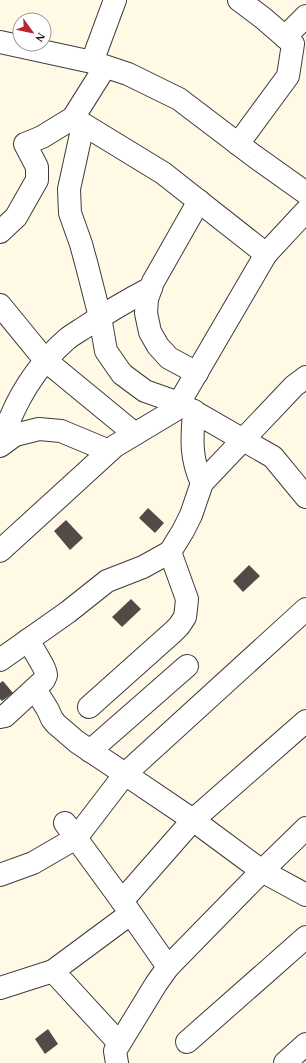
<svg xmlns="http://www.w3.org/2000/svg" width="306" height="1063" font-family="'Times New Roman',serif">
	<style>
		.building { fill: #524a46 }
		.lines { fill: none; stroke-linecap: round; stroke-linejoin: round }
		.minor-casing { stroke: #3c3c3c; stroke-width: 24 }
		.minor { stroke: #fff; stroke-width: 22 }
	</style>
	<rect width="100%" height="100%" fill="#fff9e6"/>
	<g class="building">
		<path d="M148,508L164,523L155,533L139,518Z"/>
		<path d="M66,520L83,538L70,550L54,531Z"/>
		<path d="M249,565L260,576L243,592L233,581Z"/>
		<path d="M131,599L141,609L122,627L112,617Z"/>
		<path d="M3,681L13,693L2,701L0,699V683Z"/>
		<path d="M48,1029L58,1044L45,1054L35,1039Z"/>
	</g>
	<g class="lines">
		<defs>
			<g id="minor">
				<path d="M285,37L306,16"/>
				<path d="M0,42L92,62L128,74L179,99L254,156L306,193"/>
				<path d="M92,62L115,0"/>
				<path d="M73,118L163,173L266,254"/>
				<path d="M83,125L69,189L70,213L81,244L87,266L100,317L106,351L122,374L145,391L179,403L273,457L306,497"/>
				<path d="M238,144L288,76L293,44L263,18L239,0"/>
				<path d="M0,232L16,217L37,180V167L25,144L42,137L73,118L105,67"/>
				<path d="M0,305L45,360L135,434"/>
				<path d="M197,373L169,358L158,346L150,332L146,313L147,299L153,282L199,201"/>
				<path d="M194,411C192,438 190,458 202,483"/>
				<path d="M1,444C13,404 35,367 67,339C72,335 79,331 85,327C106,313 128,300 151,288"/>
				<path d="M0,446L15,435L39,429L61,431L109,451"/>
				<path d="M0,551L115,446L175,410L266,254L306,211"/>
				<path d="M0,660L68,612L107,581L143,567L170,552L183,531L191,515L202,483L294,386L306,377"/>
				<path d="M35,689L48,710L52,719L56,724L77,742L125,774L193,820L262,871L306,895"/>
				<path d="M89,707L173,632L179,626L185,617L186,609L187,599L170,552"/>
				<path d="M0,717L5,716L43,681C45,679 45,678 46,675C46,668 32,648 28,640"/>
				<path d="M90,751L187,666"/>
				<path d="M65,823L122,901L168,967"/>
				<path d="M0,875L33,863L76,838L125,774L306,609"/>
				<path d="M122,901L193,820L306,721"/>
				<path d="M53,971L119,1043"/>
				<path d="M0,988L53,971L130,914"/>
				<path d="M187,1042L306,937"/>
				<path d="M117,1063L115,1051L156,984L168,967L262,871L306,828"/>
				<path d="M285,1063L306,1044"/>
			</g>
		</defs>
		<use href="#minor" class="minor-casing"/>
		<use href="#minor" class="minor"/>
	</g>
	<g transform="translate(32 32) rotate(123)"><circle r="19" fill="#ffffff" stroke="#9d9d9d"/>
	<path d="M0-3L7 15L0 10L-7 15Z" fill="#b72432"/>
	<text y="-6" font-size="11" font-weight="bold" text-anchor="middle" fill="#090909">N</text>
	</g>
</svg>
